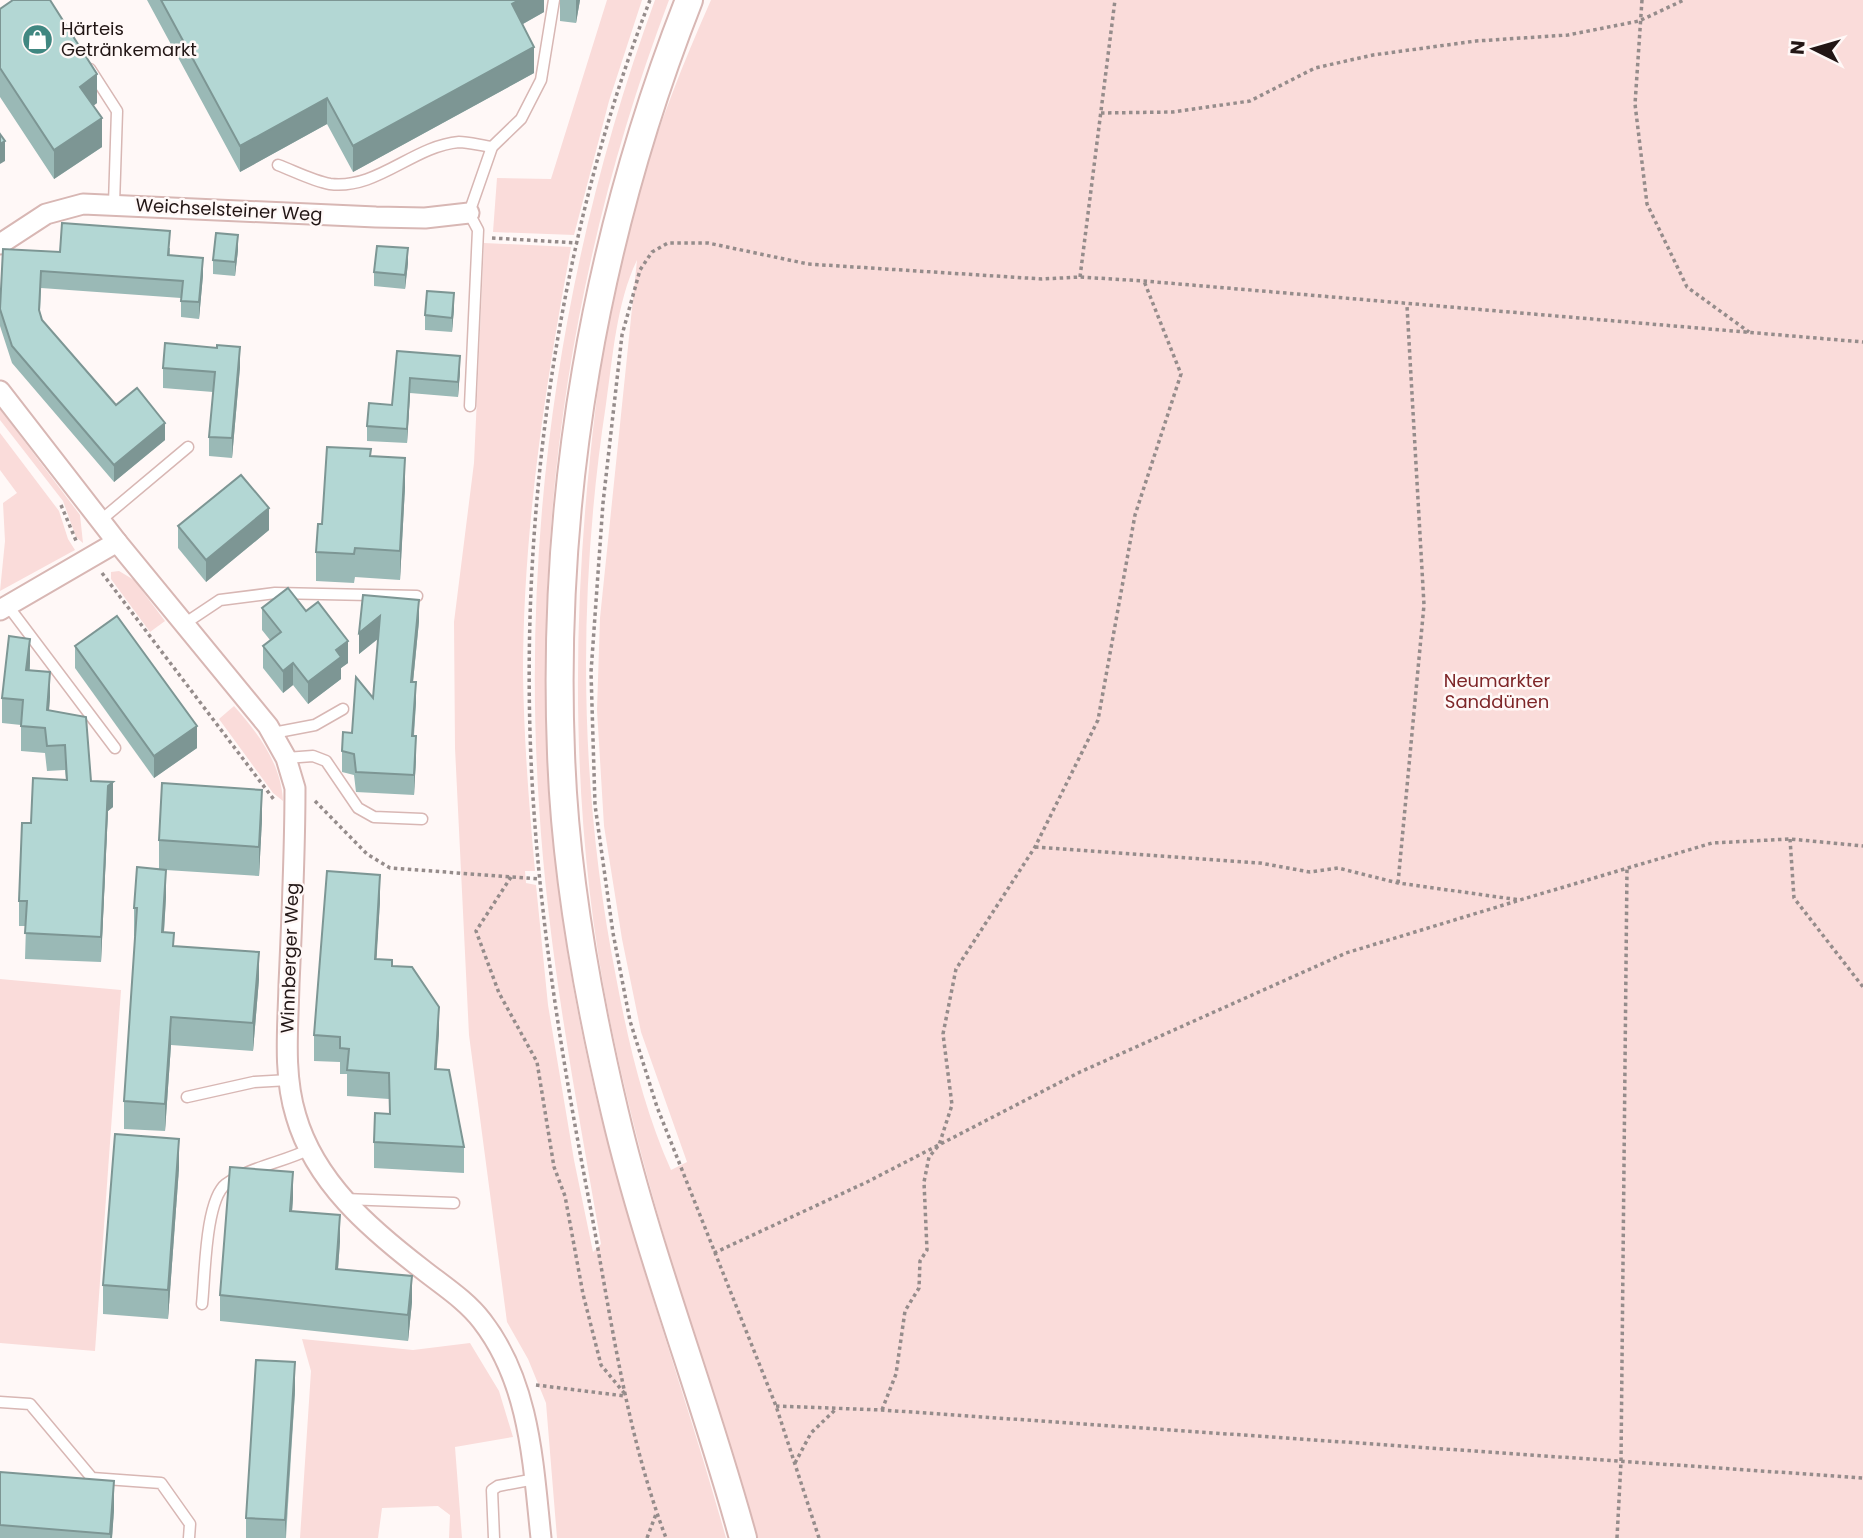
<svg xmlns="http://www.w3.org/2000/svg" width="1863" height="1538" font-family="Poppins,sans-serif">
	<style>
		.green { fill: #fadcda; fill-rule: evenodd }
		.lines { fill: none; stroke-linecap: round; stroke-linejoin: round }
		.service-casing { stroke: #d8b7b4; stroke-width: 13 }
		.minor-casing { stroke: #d8b7b4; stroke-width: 23 }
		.secondary-casing { stroke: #d8b7b4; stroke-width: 30 }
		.path { stroke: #958c8b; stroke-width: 3.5; stroke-dasharray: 3.5 3.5; stroke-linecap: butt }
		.service { stroke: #fff; stroke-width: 10 }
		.minor { stroke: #fff; stroke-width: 19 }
		.secondary { stroke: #fff; stroke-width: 26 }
		.wall { fill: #9ab9b6 }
		.shaded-wall { fill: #7d9694 }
		.building { fill: #b3d7d4; stroke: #7d9694; stroke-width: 2 }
		.labels { text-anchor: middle; stroke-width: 5; stroke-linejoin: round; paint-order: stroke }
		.poi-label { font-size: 18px; fill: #221615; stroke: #fff8f7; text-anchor: start }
		.street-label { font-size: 18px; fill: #221615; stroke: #fff8f7 }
		.park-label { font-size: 18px; fill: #7e2628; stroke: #fff8f7 }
	</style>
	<rect width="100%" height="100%" fill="#fff8f7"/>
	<g class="green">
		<path d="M607,0H642L609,101L574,235L493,232L497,178L551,179Z"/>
		<path d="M655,0H669C543,331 511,696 584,1043C619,1212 680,1373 726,1538H557L546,1403L528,1359L507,1322L469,1035L455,748L454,622L474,463L484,243L571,247C545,387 523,531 523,674C524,740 529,805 535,871H525L526,883L536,885L548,1005L574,1160L593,1252L601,1244C576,1098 548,953 539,805C521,533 561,256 655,0Z"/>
		<path d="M711,0H1863V1538H758C706,1372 649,1206 613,1035C573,845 570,650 590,458C599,370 612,278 638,193C658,127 683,63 711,0ZM637,260L600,618L597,710L604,826L622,939L641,1032L687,1162L671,1170C644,1110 628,1041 616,977C579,789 577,594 606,404C613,357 616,304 637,260Z"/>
		<path d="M0,409L80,515L83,543L76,537L63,501L0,420Z"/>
		<path d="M0,433L59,511L68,539L75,550L0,591L5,541L3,503L17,493L0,470Z"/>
		<path d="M119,571L134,580L165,621L150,632L111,579V572Z"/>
		<path d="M234,706C258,733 281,763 283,801L273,793L219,719Z"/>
		<path d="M0,979L121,990L95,1351L0,1343Z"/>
		<path d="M302,1339L413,1350L470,1343L499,1391L513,1437L455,1447L462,1538H449L450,1515L438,1506L382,1508L378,1538H300L311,1371Z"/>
	</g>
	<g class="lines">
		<defs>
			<g id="service">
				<path d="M90,69L117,111L114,204"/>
				<path d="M278,165C294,171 313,181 330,184C377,190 413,146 459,142C469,142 482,146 492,147"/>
				<path d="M470,406L478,230L469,213L492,147L521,119L541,80L554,0"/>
				<path d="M101,520L188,447"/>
				<path d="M8,606L115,748"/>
				<path d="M184,624L220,600L275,593L417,596"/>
				<path d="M273,733L315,725L343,709"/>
				<path d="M286,758L313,756L326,761L358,808L374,817L422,819"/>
				<path d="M187,1097L254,1082L289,1080"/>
				<path d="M344,1199L454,1203"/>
				<path d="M202,1304C205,1278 205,1200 226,1184C250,1167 284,1162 310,1149"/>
				<path d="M0,1402L30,1404L92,1478L161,1483L190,1524L189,1538"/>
				<path d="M494,1538L492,1490L498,1486L535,1479"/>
			</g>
			<g id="minor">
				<path d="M0,244L46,214L83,204L376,217L425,218L469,213"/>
				<path d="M0,391L117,542L268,726L286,758L295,788C295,853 292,919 289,984C288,1028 283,1074 296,1116C315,1182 370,1229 422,1269C442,1285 466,1300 482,1321C530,1383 533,1463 541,1538"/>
				<path d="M0,610L117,542"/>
			</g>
			<path id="secondary" d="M689,0C595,239 551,496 561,753C565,874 587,995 615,1113C649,1257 704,1395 743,1538"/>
		</defs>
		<use href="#service" class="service-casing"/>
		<use href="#minor" class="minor-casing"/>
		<use href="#secondary" class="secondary-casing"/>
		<g class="path">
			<path d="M650,0C556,242 518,522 532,780C540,927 564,1072 592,1216C612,1324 627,1435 666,1538"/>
			<path d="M1642,0L1635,104L1647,204L1687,287L1749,332"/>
			<path d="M1101,113L1173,112L1250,101L1315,68L1373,55L1476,41L1568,35L1639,21L1684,0"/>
			<path d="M492,238L578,243"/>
			<path d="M1080,277L1115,0"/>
			<path d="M61,505L77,543"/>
			<path d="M102,573L275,801"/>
			<path d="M315,801L367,854L390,868L540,879"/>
			<path d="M1790,839L1794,898L1863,987"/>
			<path d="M1035,847L1260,863L1310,872L1338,868L1398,883L1520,900L1712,843L1790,839L1863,846"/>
			<path d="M511,877L476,931L499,993L537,1062L554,1167L565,1196L583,1294L601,1365L625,1394"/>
			<path d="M1398,883L1424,605L1407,306"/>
			<path d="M714,1253L867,1182L1080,1072L1346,953L1520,900"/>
			<path d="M536,1385L625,1396"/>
			<path d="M776,1406L882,1410L1863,1478"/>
			<path d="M882,1410L896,1374L905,1311L919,1288L920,1261L927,1250L924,1182L929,1157L939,1145L952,1105L943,1034L956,969L1035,847L1098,720L1135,515L1181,374L1144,281"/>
			<path d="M795,1463L811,1433L837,1408"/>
			<path d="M647,1538L656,1514"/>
			<path d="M819,1538L776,1406L657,1107L630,1021L613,933L595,805L591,672L603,503L622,335L640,270L652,252L668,243H708L808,264L1042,279L1080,277L1144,281L1863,342"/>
			<path d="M1617,1538L1621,1462L1627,868"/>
		</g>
		<use href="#service" class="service"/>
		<use href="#minor" class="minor"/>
		<use href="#secondary" class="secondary"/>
	</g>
	<g class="wall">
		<path d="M147,0H544V12L523,24L534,73L353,172L327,124L240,172Z"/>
		<path d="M560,0H580L576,23L560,21Z"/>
		<path d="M0,9L97,103L94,105L102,147L54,179L0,97Z"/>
		<path d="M170,248V255L203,275L199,319L181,317V298L41,288L40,312L42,320L116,405L165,440L114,482L12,363L0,326V298L60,252Z"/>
		<path d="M238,250L235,276L213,274V260Z"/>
		<path d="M408,263L405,289L374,286V272Z"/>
		<path d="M454,308L452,332L425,330V315Z"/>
		<path d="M397,351L460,371L458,397L410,393L407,443L367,441V426L392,405Z"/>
		<path d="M240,367L232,458L209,456V437L213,392L163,388V368Z"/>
		<path d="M371,456L405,487L400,580L355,577L354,583L316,581V552L322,524Z"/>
		<path d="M178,526L269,530L206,582L178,548Z"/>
		<path d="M262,608L348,663L341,668V679L308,704L293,685L283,693L263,668V646L270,640L262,630Z"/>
		<path d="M419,621L413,682L416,702L414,736L416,757L414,795L356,792L354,775L342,772V751L352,733L373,698L378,639L359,654V633Z"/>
		<path d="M75,646L197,748L154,778L75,668Z"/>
		<path d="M30,664V670L50,697L49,710L91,781L113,807L108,811L101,962L25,959L26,926H19V901L31,823L66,780L65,770L47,771L45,753L21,751V725L2,723V698Z"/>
		<path d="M262,819L259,876L166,870V897L164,933L174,946L259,979L253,1051L171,1045L165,1131L124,1129V1101L136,936H134V908L159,869V840Z"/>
		<path d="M380,901L376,959L392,966L439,1032L436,1069L464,1147V1173L374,1168V1142L390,1114L389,1099L347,1096V1074H340V1062L314,1061V1035Z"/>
		<path d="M179,1168L168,1319L103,1314V1285Z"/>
		<path d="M293,1198L292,1212L340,1241L338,1270L412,1302L408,1341L220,1321V1295Z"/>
		<path d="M295,1391L286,1538H246V1518Z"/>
		<path d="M0,1472L114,1510L112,1538H0Z"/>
	</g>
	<g class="shaded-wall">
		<path d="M519,0H544V12L512,30V4Z"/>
		<path d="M576,0H580L576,23Z"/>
		<path d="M534,47V73L353,172V146Z"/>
		<path d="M97,74V103L80,116V87Z"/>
		<path d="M327,98V124L240,172V146Z"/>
		<path d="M102,118V147L54,179V150Z"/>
		<path d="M5,141V161L0,164V144Z"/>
		<path d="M238,235V250L235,276V262Z"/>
		<path d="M408,248V263L405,289V275Z"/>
		<path d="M203,258V275L199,319V302Z"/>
		<path d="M454,293V308L452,332V318Z"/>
		<path d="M240,347V367L232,458V438Z"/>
		<path d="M460,356V371L458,397V382Z"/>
		<path d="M410,378V393L407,443V429Z"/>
		<path d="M165,423V440L114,482V465Z"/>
		<path d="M405,458V487L400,580V551Z"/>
		<path d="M269,508V530L206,582V560Z"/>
		<path d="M419,600V621L411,702V682Z"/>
		<path d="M380,616V637L359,654V633Z"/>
		<path d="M30,639V664L26,695V670Z"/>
		<path d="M348,641V663L341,668V679L308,704V682L336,650Z"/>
		<path d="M293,663V685L283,693V671Z"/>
		<path d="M50,672V697L47,735V710Z"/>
		<path d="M416,682V702L412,756V736Z"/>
		<path d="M197,726V748L154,778V756Z"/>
		<path d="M416,736V757L414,795V775Z"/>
		<path d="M113,782V807L108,811L101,962V937L108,786Z"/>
		<path d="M262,790V819L259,876V847Z"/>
		<path d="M166,870V897L162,960V932Z"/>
		<path d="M380,875V901L375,985V959Z"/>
		<path d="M259,952V979L253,1051V1023Z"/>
		<path d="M439,1007V1032L435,1095V1069Z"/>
		<path d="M171,1017V1045L165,1131V1104Z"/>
		<path d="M179,1139V1168L168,1319V1290Z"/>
		<path d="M293,1172V1198L290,1237V1211Z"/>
		<path d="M340,1215V1241L336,1295V1269Z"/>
		<path d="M412,1276V1302L408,1341V1315Z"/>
		<path d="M295,1362V1391L285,1538V1520Z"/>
		<path d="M114,1481V1510L112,1538H110Z"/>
	</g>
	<g class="building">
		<path d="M13,0H50L97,74L80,87L102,118L54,150L0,68V9Z"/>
		<path d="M161,0H519L512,4L534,47L353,146L327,98L240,146Z"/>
		<path d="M0,134L5,141L0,144Z"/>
		<path d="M62,223L170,231L168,255L203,258L199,302L181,301L183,281L41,271L39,310L42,320L116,405L137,388L165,423L114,465L12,346L0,309L3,249L60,252Z"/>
		<path d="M216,233L238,235L235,262L213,260Z"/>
		<path d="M377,246L408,248L405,275L374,272Z"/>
		<path d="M427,291L454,293L452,318L425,315Z"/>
		<path d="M165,343L217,348V345L240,347L232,438L209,437L215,372L163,368Z"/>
		<path d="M397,351L460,356L458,382L410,378L407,429L367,426L369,403L392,405Z"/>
		<path d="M327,447L371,449L370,456L405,458L400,551L355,548L354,554L316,552L318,524H322Z"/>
		<path d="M241,475L269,508L206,560L178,526Z"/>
		<path d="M288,588L306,611L318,602L348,641L336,650L341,657L308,682L293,663L283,671L263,646L281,632L262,608Z"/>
		<path d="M363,595L419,600L411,682H416L412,736H416L414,775L356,772L354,754L342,751L343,732L352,733L356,677L373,698L380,616L359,633Z"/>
		<path d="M117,616L197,726L154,756L75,646Z"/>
		<path d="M9,636L30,639L26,670L50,672L47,710L86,717L91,781L113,782L108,786L101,937L25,933L27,901H19L22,823H31L33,778L67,780L65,745L47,746L45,728L21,726L23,700L2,698Z"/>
		<path d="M162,783L262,790L259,847L159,840Z"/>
		<path d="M137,867L166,870L162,932L174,933L173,946L259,952L253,1023L171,1017L165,1104L124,1101L137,908H134Z"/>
		<path d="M327,871L380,875L375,959L392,960V966L412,967L439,1007L435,1069L449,1070L464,1147L374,1142L375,1113L390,1114L389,1073L347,1070L349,1049L340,1048V1037L314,1035Z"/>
		<path d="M115,1134L179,1139L168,1290L103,1285Z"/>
		<path d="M230,1167L293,1172L290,1211L340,1215L336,1269L412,1276L408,1315L220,1295Z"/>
		<path d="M256,1360L295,1362L285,1520L246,1518Z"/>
		<path d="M0,1472L114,1481L110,1534L0,1525Z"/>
	</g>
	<defs>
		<symbol id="shop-disc" viewBox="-11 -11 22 22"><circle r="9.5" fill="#408781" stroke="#fff8f7"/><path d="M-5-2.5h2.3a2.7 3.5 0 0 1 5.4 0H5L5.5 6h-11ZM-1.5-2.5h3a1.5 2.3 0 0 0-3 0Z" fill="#fff"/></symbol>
	</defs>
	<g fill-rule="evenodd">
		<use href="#shop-disc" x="20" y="22" width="35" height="35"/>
	</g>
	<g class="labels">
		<g class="poi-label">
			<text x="61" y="35">Härteis<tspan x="61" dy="21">Getränkemarkt</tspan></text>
		</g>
		<g class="street-label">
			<text transform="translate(229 210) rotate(3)" y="6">Weichselsteiner Weg</text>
			<text transform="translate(290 958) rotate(-88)" y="6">Winnberger Weg</text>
		</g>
		<g class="park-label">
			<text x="1497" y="687">Neumarkter<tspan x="1497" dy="21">Sanddünen</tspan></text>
		</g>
	</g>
	<g transform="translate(1814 49) rotate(275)" stroke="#fff8f7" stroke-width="5" paint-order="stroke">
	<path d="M0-5L12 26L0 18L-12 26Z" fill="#221615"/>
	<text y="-10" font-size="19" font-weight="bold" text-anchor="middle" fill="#221615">N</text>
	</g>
</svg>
